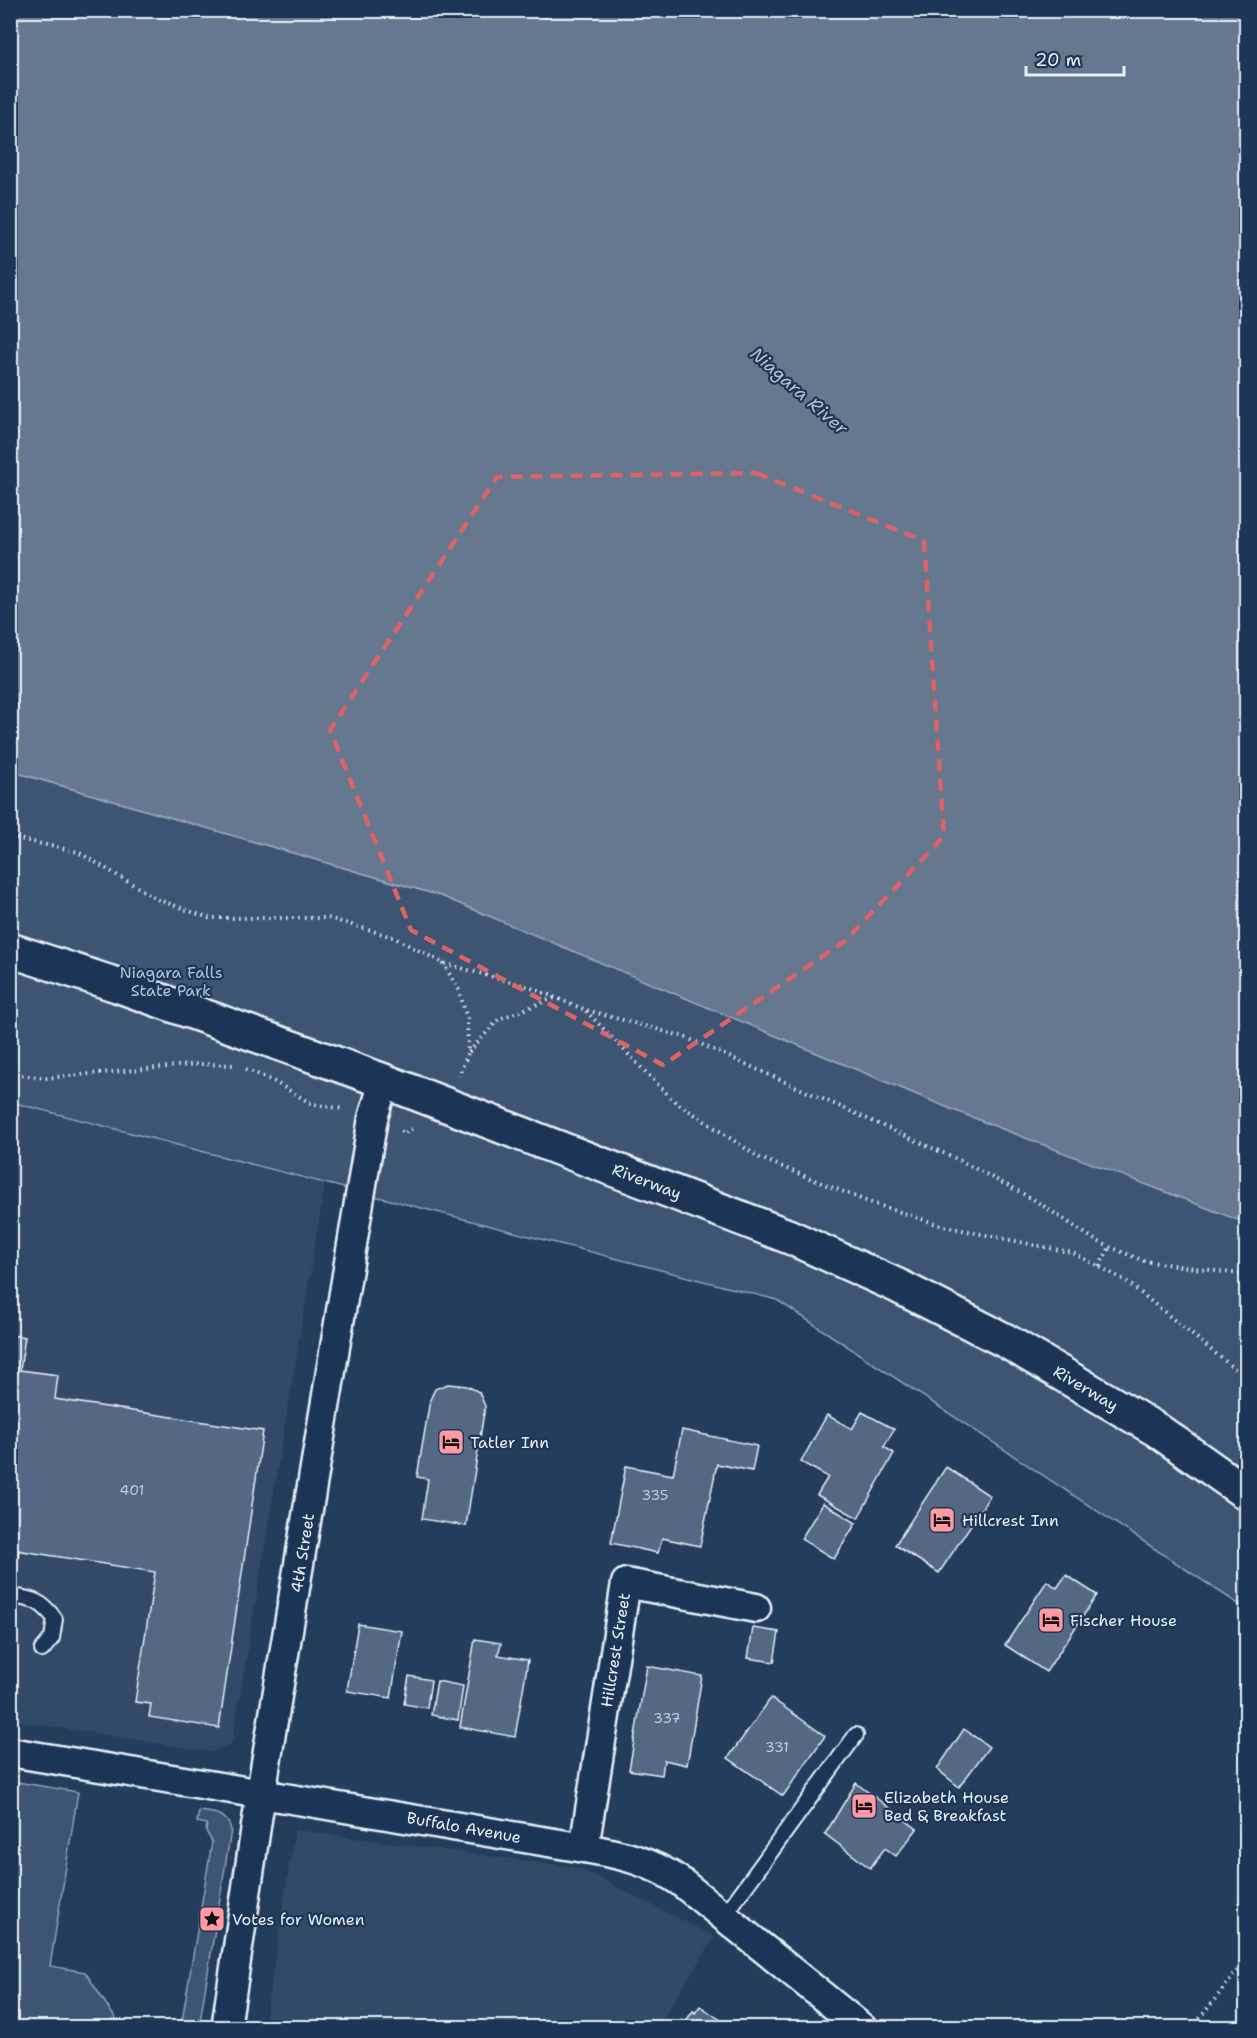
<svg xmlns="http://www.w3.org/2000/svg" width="1257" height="2038" font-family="'Shantell Sans',sans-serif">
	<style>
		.built { fill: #334a68 }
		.green { fill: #3e5472; stroke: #93a2b5; stroke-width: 1.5 }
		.water { fill: #657890; stroke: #99a8ba; stroke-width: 1.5 }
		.building { fill: #536782; stroke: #e8f1f8; stroke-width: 1.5 }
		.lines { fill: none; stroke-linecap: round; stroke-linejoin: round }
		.service-casing { stroke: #e8f1f8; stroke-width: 18 }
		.minor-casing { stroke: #e8f1f8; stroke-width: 33 }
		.secondary-casing { stroke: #e8f1f8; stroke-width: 38 }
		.path { stroke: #e8f1f8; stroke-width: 4; stroke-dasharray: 1.5 4.5; stroke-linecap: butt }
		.service { stroke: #1d3557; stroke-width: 14 }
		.minor { stroke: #1d3557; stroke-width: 28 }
		.secondary { stroke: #1d3557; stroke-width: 33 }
		.marked { fill: none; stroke: #db6466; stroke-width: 4.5; stroke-dasharray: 12 8; stroke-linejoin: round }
		.labels { text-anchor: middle; stroke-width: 4.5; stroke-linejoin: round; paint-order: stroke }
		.number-label { font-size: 14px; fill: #c3ceda }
		.park-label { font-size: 16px; fill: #b5c2d0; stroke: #1d3557 }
		.street-label { font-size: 16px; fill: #e8f1f8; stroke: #1d3557 }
		.poi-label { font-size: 16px; fill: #e8f1f8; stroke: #1d3557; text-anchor: start }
		.water-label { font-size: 18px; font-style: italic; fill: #b4c1ce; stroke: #1d3557 }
	</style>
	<rect width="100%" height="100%" fill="#253d5d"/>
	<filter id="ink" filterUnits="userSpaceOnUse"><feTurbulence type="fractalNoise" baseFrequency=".0167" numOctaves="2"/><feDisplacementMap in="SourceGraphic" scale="12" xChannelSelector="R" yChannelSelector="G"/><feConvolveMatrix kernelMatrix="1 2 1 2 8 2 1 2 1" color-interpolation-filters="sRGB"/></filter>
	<g filter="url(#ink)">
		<g class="built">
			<path d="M10,1102L325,1184L232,1743L212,1752L11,1720Z"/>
			<path d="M295,1830L579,1868L715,1937L657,2027H264Z"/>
		</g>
		<g class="green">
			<path d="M10,771L441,896L956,1111L1246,1223V1609L777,1300L11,1102Z"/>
			<path d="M11,1781L78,1792L50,1966L85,1972L121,2027H11Z"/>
			<path d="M199,1811C215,1813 227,1813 231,1830L199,2027H181L212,1842L206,1831L207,1824L197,1822Z"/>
		</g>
		<path class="water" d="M10,11H1246V1223L956,1111L441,896L11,771Z"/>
		<g class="building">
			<path d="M10,1335L25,1337L20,1370L58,1375L55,1399L263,1431L219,1728L149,1717L151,1704L135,1702L155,1572L10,1549Z"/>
			<path d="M448,1384L467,1386L479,1392L485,1406L466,1526L422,1519L428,1479L417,1477L430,1400L435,1389Z"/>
			<path d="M862,1412L894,1429L884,1447L894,1453L858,1518L817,1495L828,1477L801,1462L827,1415L852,1429Z"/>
			<path d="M682,1430L757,1446L752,1471L717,1464L700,1546L662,1538L658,1553L611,1543L626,1466L673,1475Z"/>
			<path d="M946,1467L990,1496L939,1573L895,1545Z"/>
			<path d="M823,1503L856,1523L834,1559L801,1539Z"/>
			<path d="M10,1549L19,1550L10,1609Z"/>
			<path d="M1066,1575L1097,1595L1046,1672L1005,1645L1047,1581L1057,1588Z"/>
			<path d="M358,1624L402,1631L391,1698L347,1691Z"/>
			<path d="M753,1628L779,1632L774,1662L748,1658Z"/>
			<path d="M475,1639L501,1643L498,1655L528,1660L515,1737L460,1727Z"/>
			<path d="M647,1666L702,1676L687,1765L664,1760L662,1775L629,1770Z"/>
			<path d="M409,1676L431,1680L427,1708L404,1704Z"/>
			<path d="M437,1681L463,1686L458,1720L431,1715Z"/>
			<path d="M771,1698L825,1736L783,1796L728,1758Z"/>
			<path d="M964,1729L989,1747L959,1787L937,1769Z"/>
			<path d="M856,1783L917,1829L896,1856L885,1848L870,1868L825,1834Z"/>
			<path d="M700,2006L731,2027L681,2028L693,2011L695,2013Z"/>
		</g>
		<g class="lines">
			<defs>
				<g id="service">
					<path d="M12,1596C33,1599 42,1601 55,1619L52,1638L42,1650"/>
					<path d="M724,1916L856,1735"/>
				</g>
				<g id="minor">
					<path d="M10,1752L584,1848C620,1854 651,1861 681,1882L862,2028"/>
					<path d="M584,1848L626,1583L756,1608"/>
					<path d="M226,2028L261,1793L373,1118L384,1081"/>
				</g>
				<path id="secondary" d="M10,950L117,985L384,1081L790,1237L898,1286L1006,1341L1157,1430L1246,1493"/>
			</defs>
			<use href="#service" class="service-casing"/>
			<use href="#minor" class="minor-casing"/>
			<use href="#secondary" class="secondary-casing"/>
			<g class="path">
				<path d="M10,837L78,852L159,900L209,918H328L393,937L443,963L529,987L586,1010L685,1037L959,1160L1033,1199L1095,1240L1110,1247L1144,1261L1246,1275"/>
				<path d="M443,963L459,990L467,1019L468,1053L459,1076"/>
				<path d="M586,1011L673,1100L760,1158L866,1201L943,1226L1073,1253L1126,1281L1246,1378"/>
				<path d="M469,1052L499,1019L554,998"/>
				<path d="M246,1069L275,1082L312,1104L344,1109"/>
				<path d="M10,1074L46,1078L200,1064L237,1065"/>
				<path d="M401,1131L404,1134L414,1127"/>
				<path d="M1099,1266L1110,1247"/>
				<path d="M1192,2028L1246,1960"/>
			</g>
			<use href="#service" class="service"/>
			<use href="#minor" class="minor"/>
			<use href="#secondary" class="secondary"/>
		</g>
	</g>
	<path class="marked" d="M756,473L924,541L944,836L845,941L663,1065L411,930L330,730L497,477Z"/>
	<defs>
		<symbol id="hotel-square" viewBox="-11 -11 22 22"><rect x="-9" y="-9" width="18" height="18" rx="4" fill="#ff9aa2" stroke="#1d3557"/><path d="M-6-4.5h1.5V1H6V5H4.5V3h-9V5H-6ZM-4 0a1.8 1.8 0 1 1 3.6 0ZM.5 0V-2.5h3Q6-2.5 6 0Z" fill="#111"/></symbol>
		<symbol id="sight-square" viewBox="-11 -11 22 22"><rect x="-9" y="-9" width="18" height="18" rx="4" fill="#ff9aa2" stroke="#1d3557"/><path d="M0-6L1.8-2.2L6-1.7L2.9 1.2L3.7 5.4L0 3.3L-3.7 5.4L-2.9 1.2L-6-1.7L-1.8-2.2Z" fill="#111"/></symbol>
	</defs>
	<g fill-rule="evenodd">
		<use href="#hotel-square" x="436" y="1427" width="30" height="30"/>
		<use href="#hotel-square" x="927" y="1505" width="30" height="30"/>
		<use href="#hotel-square" x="1036" y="1605" width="30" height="30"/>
		<use href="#hotel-square" x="849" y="1791" width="30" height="30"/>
		<use href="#sight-square" x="197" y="1904" width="30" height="30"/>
	</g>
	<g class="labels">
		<g class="number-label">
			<text x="132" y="1495">401</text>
			<text x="655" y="1500">335</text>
			<text x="667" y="1723">337</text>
			<text x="777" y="1752">331</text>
		</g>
		<g class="park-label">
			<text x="171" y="978">Niagara Falls<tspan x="171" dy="18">State Park</tspan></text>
		</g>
		<g class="street-label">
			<text transform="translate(647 1181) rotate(21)" y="6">Riverway</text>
			<text transform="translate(1086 1388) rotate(31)" y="6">Riverway</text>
			<text transform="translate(302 1553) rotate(-81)" y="6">4th Street</text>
			<text transform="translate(615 1650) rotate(-81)" y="6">Hillcrest Street</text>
			<text transform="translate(464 1827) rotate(10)" y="6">Buffalo Avenue</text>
		</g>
		<g class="poi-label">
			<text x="470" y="1448">Tatler Inn</text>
			<text x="962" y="1526">Hillcrest Inn</text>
			<text x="1070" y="1626">Fischer House</text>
			<text x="884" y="1803">Elizabeth House<tspan x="884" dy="18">Bed &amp; Breakfast</tspan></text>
			<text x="232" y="1925">Votes for Women</text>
		</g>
		<g class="water-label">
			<text transform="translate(799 391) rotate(41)" y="6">Niagara River</text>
		</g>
	</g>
	<rect width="1257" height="2038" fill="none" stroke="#1d3557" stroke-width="36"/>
	<rect x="18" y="18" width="1221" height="2002" fill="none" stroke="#e8f1f8" stroke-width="2" filter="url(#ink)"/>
	<path d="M1026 66v9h98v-9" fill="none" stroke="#e8f1f8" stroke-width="3"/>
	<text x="1035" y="66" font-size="18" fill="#e8f1f8" stroke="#1d3557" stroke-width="4.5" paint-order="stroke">20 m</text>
</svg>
